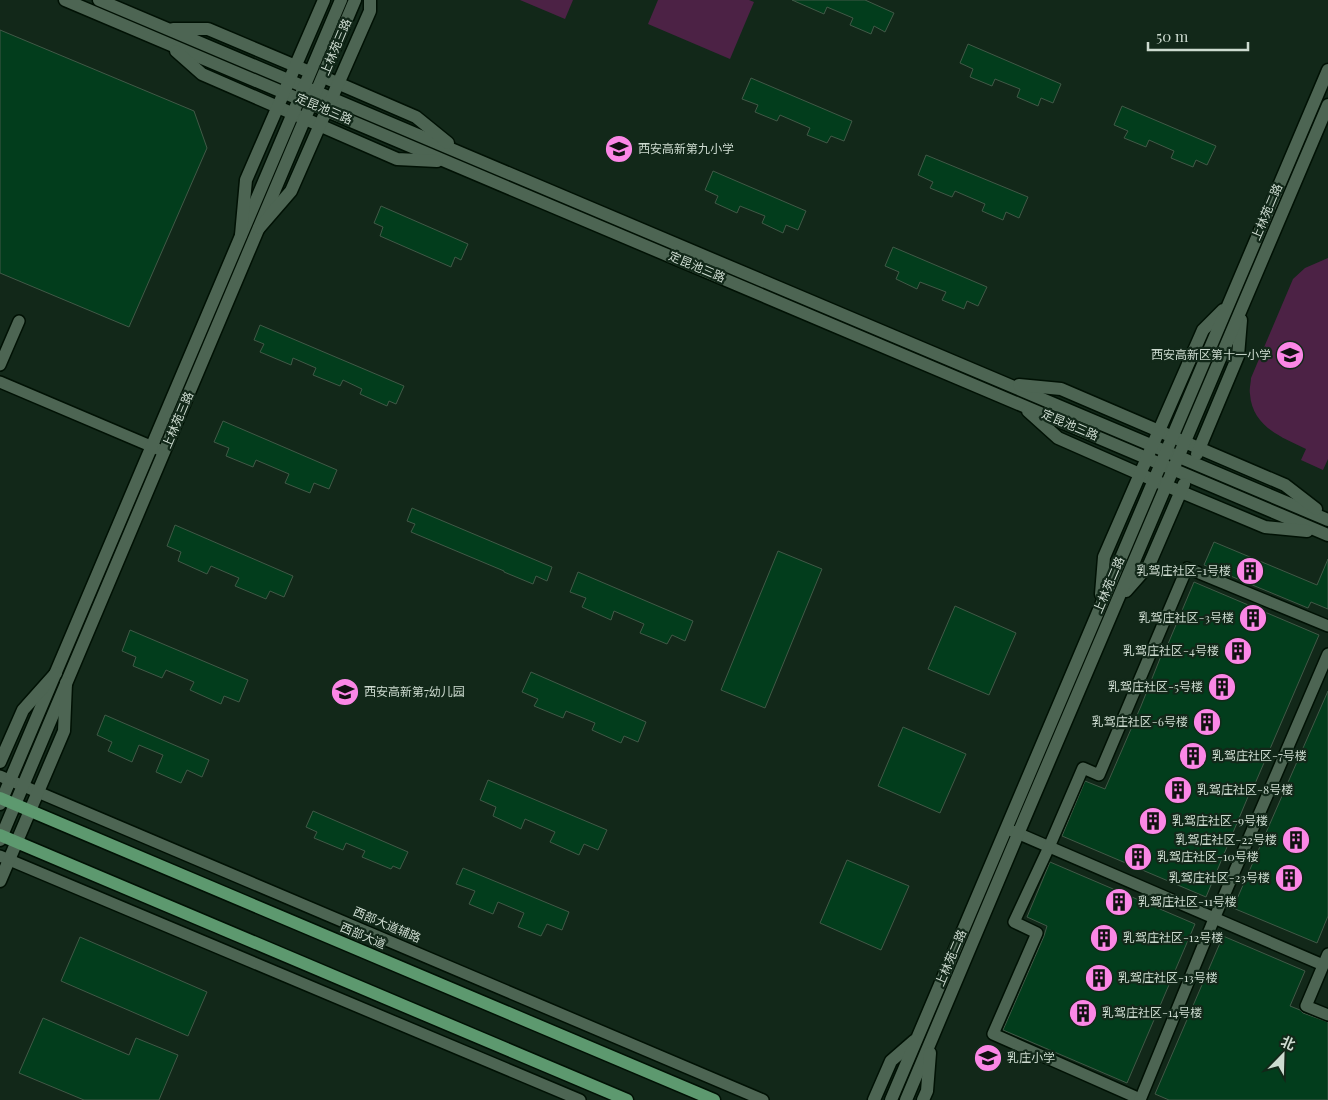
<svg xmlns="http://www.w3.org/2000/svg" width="1328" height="1100" font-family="'Playfair Display','Noto Sans SC',serif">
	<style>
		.green { fill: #4c2245 }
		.building { fill: #023d1c; stroke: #415947 }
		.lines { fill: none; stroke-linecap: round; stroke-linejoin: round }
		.minor-casing { stroke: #001104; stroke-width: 14 }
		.tertiary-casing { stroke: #001104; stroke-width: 15 }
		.secondary-casing { stroke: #001104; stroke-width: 15 }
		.primary-casing { stroke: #001104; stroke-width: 15 }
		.minor { stroke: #4d6553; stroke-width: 11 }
		.tertiary { stroke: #4d6553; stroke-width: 12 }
		.secondary { stroke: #4d6553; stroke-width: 12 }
		.primary { stroke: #5d996f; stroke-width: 12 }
		.labels { text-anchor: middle; stroke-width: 4.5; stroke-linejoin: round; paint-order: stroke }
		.street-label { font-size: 12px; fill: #cddbd0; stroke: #122819 }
		.poi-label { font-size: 12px; fill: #cddbd0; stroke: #122819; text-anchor: start }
	</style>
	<rect width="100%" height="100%" fill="#122819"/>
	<g class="green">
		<path d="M520,0H573L565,19Z"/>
		<path d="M658,0H749L754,2L730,59L648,24Z"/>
		<path d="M1328,258V459L1323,470L1301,460L1306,449C1281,437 1252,426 1250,394C1249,389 1251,383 1251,378L1293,279L1305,268Z"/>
	</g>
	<g class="building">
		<path d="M792,0H865L894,13L885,32L874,26L871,34L850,25L853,18L827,7L824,14Z"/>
		<path d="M0,30L194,111L207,148L129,327L0,273Z"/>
		<path d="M968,44L1061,84L1053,103L1041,98L1038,106L1017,97L1020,89L995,79L992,86L970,77L973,69L960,63Z"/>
		<path d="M751,78L852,121L844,141L831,136L827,143L807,135L810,128L780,115L777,121L755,112L758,105L742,99Z"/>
		<path d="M1122,106L1216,146L1207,165L1196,160L1193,167L1171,158L1174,151L1149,140L1146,147L1124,138L1128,131L1114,125Z"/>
		<path d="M926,155L1028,197L1019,218L1006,212L1003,220L982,211L985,204L955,191L952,197L930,188L933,182L918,175Z"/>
		<path d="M713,171L806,211L798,230L786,225L783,233L762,223L765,216L740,206L737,213L715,203L718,196L705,190Z"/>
		<path d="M381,206L468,244L461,260L455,257L451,267L380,236L383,227L374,223Z"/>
		<path d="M893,247L987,287L978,306L967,301L964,309L942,300L946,292L920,282L917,289L896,279L899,272L885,266Z"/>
		<path d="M260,325L404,386L396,404L389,401L387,406L360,394L362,389L343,380L340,386L313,375L316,368L293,358L291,365L260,352L264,344L254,340Z"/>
		<path d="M223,421L337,470L329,489L314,483L310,493L285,483L289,474L256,460L253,467L226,456L229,448L214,442Z"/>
		<path d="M412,508L552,567L547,581L536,576L533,584L504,572V571L411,532L415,524L407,521Z"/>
		<path d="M175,525L293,576L284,597L270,591L266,599L235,586L239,578L211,566L207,574L178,561L181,552L167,546Z"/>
		<path d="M1214,542L1317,585L1328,559V609L1311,602L1308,608L1204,565Z"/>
		<path d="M778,551L822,569L765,708L721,690Z"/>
		<path d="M578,572L693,621L685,641L672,635L667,644L640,633L644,624L614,611L611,620L582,607L586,598L570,592Z"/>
		<path d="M1194,582L1319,635L1251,793L1250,792L1206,897L1062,836L1085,781L1105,789L1141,706L1163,651H1165Z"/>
		<path d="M955,606L1016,633L989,695L928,669Z"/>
		<path d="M130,630L248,680L239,702L224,696L221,704L190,690L194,682L166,670L162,678L133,666L136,657L122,651Z"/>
		<path d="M531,672L646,722L638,742L624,736L621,743L592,730L595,723L566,711L563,718L534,706L538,699L522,692Z"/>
		<path d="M1328,691V916L1317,943L1233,908Z"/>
		<path d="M105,715L209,760L202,777L187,770L181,783L156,772L163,755L139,745L132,762L108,751L112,742L97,735Z"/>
		<path d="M903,727L966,754L940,813L878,786Z"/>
		<path d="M488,780L607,830L598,850L584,844L579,855L550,842L555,832L525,819L521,829L493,816L496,807L480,800Z"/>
		<path d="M313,811L408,852L400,869L393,866L391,869L362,857L365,851L346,843L343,850L314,838L317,832L306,827Z"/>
		<path d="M847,860L909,886L881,950L820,923Z"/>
		<path d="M1050,862L1195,924L1127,1083L1003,1030L1044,936L1047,926L1027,917Z"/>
		<path d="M463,868L569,912L562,930L547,924L541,936L518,927L524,913L498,902L493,914L469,904L475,891L456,884Z"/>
		<path d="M1223,936L1305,971L1290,1006L1300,1010L1303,1013L1328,1022V1100H1169L1155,1094Z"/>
		<path d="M80,937L207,992L188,1036L61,981Z"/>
		<path d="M43,1018L129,1055L136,1038L178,1055L159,1100H84L19,1073Z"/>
	</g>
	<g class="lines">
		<defs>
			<g id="minor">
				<path d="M0,365L19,321"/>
				<path d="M0,382L160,450"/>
				<path d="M0,776L763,1100"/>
				<path d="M1010,830L1323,965"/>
				<path d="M0,856L580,1100"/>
				<path d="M1328,954L1306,1006L1328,1015"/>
				<path d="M1140,1099L993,1034L1037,933L1014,922L1049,847L1083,768L1099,775L1187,568L1328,626"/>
				<path d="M1140,1100L1214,919L1328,654"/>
			</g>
			<g id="tertiary">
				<path d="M65,0L1328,535"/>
				<path d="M99,0L1328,520"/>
				<path d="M173,29H208L305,70"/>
				<path d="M176,51L202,74L397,159L437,161"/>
				<path d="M328,79L416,117L448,143"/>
				<path d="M1019,385L1061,389L1285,485L1316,509"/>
				<path d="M1028,411L1058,438L1167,486L1265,527L1307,531"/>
				<path d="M1197,454L1238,356L1241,320"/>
				<path d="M1126,591L1149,565L1184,484"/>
				<path d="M1101,594L1104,557L1147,458L1203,330L1223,310"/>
				<path d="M0,804L341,0"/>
				<path d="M0,840L355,0"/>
				<path d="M874,1100L891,1061L914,1041"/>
				<path d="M891,1100L1328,70"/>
				<path d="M906,1100L1018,834L1328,105"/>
				<path d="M923,1100L927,1091L930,1053"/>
			</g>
			<g id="secondary">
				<path d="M259,228L291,191L370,11V0"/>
				<path d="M241,235L246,180L324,0"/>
				<path d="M0,762L23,710L56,673"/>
				<path d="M0,881L64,731L66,683"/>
			</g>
			<g id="primary">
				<path d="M0,798L714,1100"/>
				<path d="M0,835L627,1100"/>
			</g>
		</defs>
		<use href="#minor" class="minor-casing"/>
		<use href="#tertiary" class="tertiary-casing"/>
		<use href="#secondary" class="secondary-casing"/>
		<use href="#primary" class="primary-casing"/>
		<use href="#minor" class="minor"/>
		<use href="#tertiary" class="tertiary"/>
		<use href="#secondary" class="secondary"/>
		<use href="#primary" class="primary"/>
	</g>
	<defs>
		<symbol id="school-disc" viewBox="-11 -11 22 22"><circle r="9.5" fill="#fb87e6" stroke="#122819"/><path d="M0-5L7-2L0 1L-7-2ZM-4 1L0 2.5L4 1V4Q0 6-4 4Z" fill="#111"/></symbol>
		<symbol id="building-disc" viewBox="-11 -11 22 22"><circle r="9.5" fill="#fb87e6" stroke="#122819"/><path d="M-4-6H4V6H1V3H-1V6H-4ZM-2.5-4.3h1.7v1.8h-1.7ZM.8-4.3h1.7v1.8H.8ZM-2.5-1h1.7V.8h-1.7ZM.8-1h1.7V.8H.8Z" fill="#111"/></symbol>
	</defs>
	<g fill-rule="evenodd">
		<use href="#school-disc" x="603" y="133" width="32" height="32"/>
		<use href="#school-disc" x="1274" y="339" width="32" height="32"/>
		<use href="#building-disc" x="1234" y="555" width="32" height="32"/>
		<use href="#building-disc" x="1237" y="602" width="32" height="32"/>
		<use href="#building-disc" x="1222" y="635" width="32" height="32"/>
		<use href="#building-disc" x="1206" y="671" width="32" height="32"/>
		<use href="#school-disc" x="329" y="676" width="32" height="32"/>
		<use href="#building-disc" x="1191" y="706" width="32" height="32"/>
		<use href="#building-disc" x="1177" y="740" width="32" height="32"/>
		<use href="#building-disc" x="1162" y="774" width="32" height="32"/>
		<use href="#building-disc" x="1137" y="805" width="32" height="32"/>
		<use href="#building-disc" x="1280" y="824" width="32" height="32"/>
		<use href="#building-disc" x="1122" y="841" width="32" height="32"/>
		<use href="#building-disc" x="1273" y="862" width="32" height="32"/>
		<use href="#building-disc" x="1103" y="886" width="32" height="32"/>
		<use href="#building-disc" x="1088" y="922" width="32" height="32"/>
		<use href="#building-disc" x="1083" y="962" width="32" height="32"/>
		<use href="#building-disc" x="1067" y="997" width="32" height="32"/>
		<use href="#school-disc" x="972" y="1042" width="32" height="32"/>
	</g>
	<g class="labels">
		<g class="street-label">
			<text transform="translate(336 47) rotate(-67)" y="4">上林苑三路</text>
			<text transform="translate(324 109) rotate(23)" y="4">定昆池三路</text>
			<text transform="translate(1267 212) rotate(-67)" y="4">上林苑二路</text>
			<text transform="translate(697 267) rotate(23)" y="4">定昆池三路</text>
			<text transform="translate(178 420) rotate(-67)" y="4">上林苑三路</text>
			<text transform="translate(1070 425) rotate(23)" y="4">定昆池三路</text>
			<text transform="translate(1109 585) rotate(-67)" y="4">上林苑二路</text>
			<text transform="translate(387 925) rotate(23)" y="4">西部大道辅路</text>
			<text transform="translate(363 936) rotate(23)" y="4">西部大道</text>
			<text transform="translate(951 958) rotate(-67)" y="4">上林苑二路</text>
		</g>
		<g class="poi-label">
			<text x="638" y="153">西安高新第九小学</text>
			<text x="1271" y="359" text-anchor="end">西安高新区第十一小学</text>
			<text x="1231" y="575" text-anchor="end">乳驾庄社区-1号楼</text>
			<text x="1234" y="622" text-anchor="end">乳驾庄社区-3号楼</text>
			<text x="1219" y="655" text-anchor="end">乳驾庄社区-4号楼</text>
			<text x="1203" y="691" text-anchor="end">乳驾庄社区-5号楼</text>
			<text x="364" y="696">西安高新第7幼儿园</text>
			<text x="1188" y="726" text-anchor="end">乳驾庄社区-6号楼</text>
			<text x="1212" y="760">乳驾庄社区-7号楼</text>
			<text x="1197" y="794">乳驾庄社区-8号楼</text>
			<text x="1172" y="825">乳驾庄社区-9号楼</text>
			<text x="1277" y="844" text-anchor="end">乳驾庄社区-22号楼</text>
			<text x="1157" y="861">乳驾庄社区-10号楼</text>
			<text x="1270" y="882" text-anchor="end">乳驾庄社区-23号楼</text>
			<text x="1138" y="906">乳驾庄社区-11号楼</text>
			<text x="1123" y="942">乳驾庄社区-12号楼</text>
			<text x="1118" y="982">乳驾庄社区-13号楼</text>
			<text x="1102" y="1017">乳驾庄社区-14号楼</text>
			<text x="1007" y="1062">乳庄小学</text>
		</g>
	</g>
	<g transform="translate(1283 1055) rotate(23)" stroke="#122819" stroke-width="4" paint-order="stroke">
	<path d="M0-4L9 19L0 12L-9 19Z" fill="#cddbd0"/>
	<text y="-8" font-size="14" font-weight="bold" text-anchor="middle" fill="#cddbd0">北</text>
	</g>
	<path d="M1148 42v8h100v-8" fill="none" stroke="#cddbd0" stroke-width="2.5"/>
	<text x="1156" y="42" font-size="15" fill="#cddbd0" stroke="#122819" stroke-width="4" paint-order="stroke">50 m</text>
</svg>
